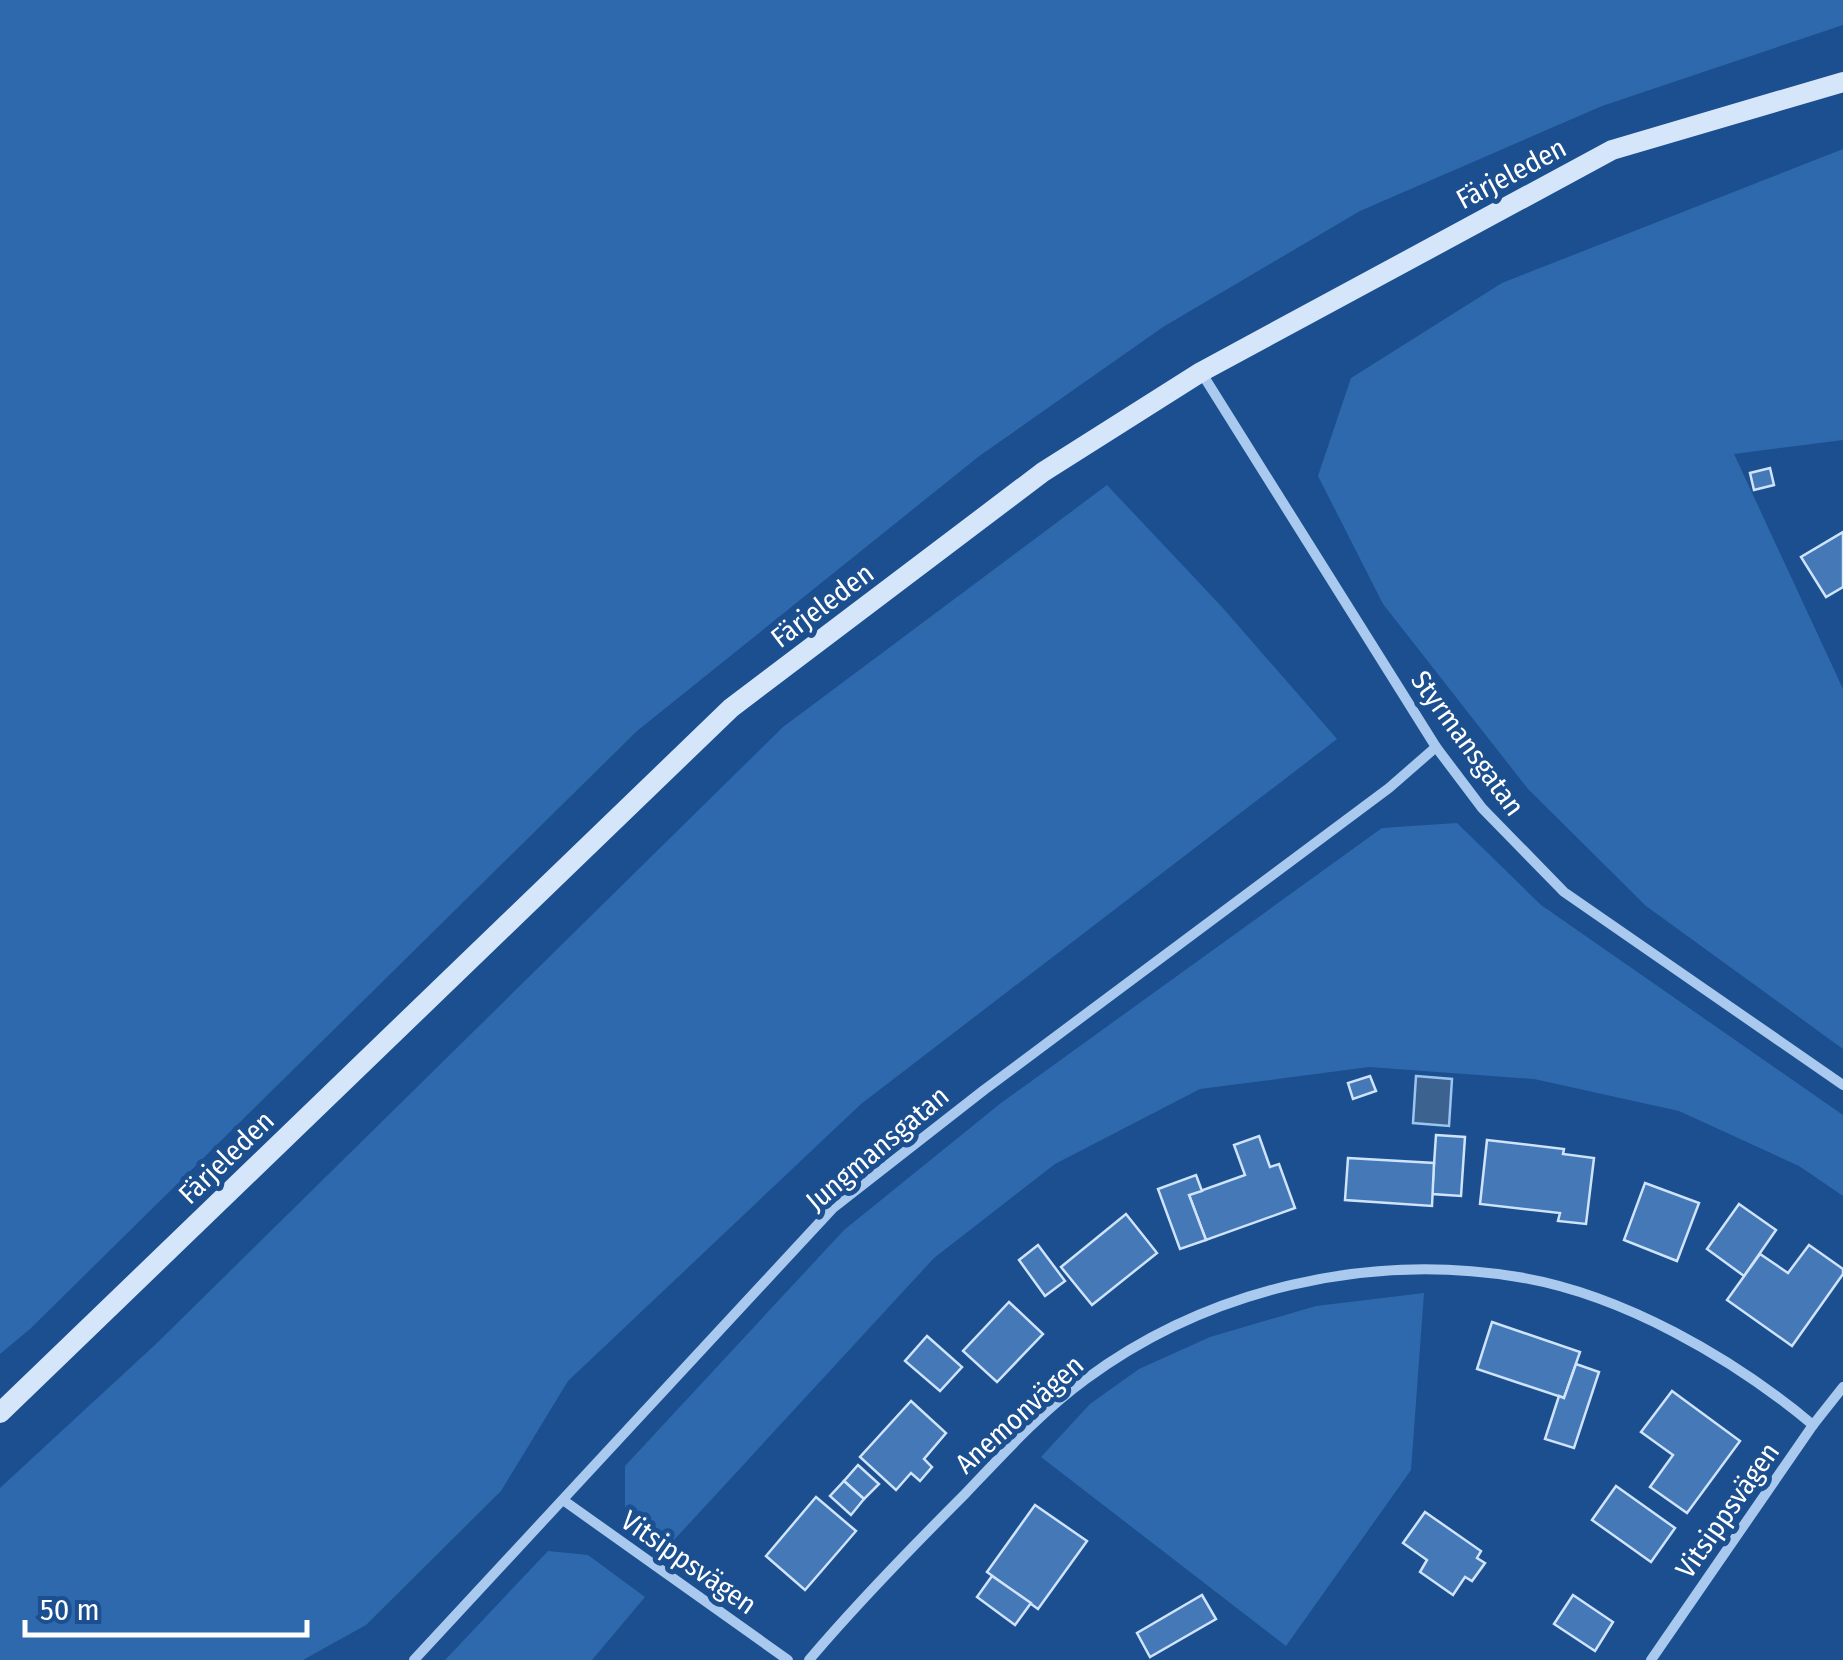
<svg xmlns="http://www.w3.org/2000/svg" width="1843" height="1660" font-family="'Fira Sans Condensed',sans-serif">
	<style>
		.green { fill: #2e69ad }
		.water { fill: #3c6290; stroke: #9cc4f0; stroke-width: 2.5 }
		.building { fill: #4478b7; stroke: #cfe3fa; stroke-width: 2.5 }
		.lines { fill: none; stroke-linecap: round; stroke-linejoin: round }
		.minor { stroke: #a9c9ee; stroke-width: 10 }
		.secondary { stroke: #d6e6fa; stroke-width: 20 }
		.labels { text-anchor: middle; stroke-width: 10; stroke-linejoin: round; paint-order: stroke }
		.street-label { font-size: 28px; fill: #fff; stroke: #1b4f8f }
	</style>
	<rect width="100%" height="100%" fill="#1b4f8f"/>
	<g class="green">
		<path d="M0,0H1843V25L1602,106L1360,211L1163,327L978,457L637,731L30,1329L0,1354Z"/>
		<path d="M1843,149V440L1734,454L1843,689V1049L1646,906L1528,789L1383,604L1318,476L1351,378L1502,283Z"/>
		<path d="M1107,485L1222,607L1337,739L861,1104L568,1381L501,1491L366,1625L303,1660H0V1488L157,1343L783,727Z"/>
		<path d="M1457,823L1541,905L1843,1115V1196L1799,1166L1679,1111L1534,1079L1369,1067L1200,1089L1055,1164L934,1258L674,1540L625,1508V1466L844,1230L1001,1103L1382,828Z"/>
		<path d="M1424,1293L1411,1470L1286,1646L1041,1457L1090,1404L1139,1369L1210,1337L1316,1306Z"/>
		<path d="M548,1551L588,1555L645,1597L592,1660H445Z"/>
	</g>
	<path class="water" d="M1416,1076L1452,1079L1449,1126L1413,1123Z"/>
	<g class="building">
		<path d="M1770,468L1774,485L1754,490L1750,473Z"/>
		<path d="M1843,532V587L1826,597L1801,557Z"/>
		<path d="M1370,1076L1376,1091L1353,1099L1348,1083Z"/>
		<path d="M1436,1135L1465,1137L1461,1196L1432,1194Z"/>
		<path d="M1259,1136L1270,1167L1279,1164L1295,1208L1206,1240L1189,1195L1245,1175L1234,1145Z"/>
		<path d="M1487,1140L1564,1149L1563,1154L1594,1158L1586,1224L1558,1221L1560,1213L1480,1204Z"/>
		<path d="M1348,1158L1434,1163L1432,1206L1345,1200Z"/>
		<path d="M1196,1175L1202,1191L1189,1195L1206,1240L1180,1249L1158,1189Z"/>
		<path d="M1645,1183L1699,1203L1677,1261L1624,1240Z"/>
		<path d="M1739,1204L1776,1230L1744,1276L1707,1249Z"/>
		<path d="M1126,1214L1157,1253L1092,1305L1061,1267Z"/>
		<path d="M1038,1245L1065,1281L1045,1296L1019,1260Z"/>
		<path d="M1809,1245L1843,1269V1274L1792,1346L1727,1300L1760,1254L1788,1273Z"/>
		<path d="M1009,1302L1043,1334L997,1382L963,1351Z"/>
		<path d="M1492,1322L1580,1352L1564,1398L1477,1369Z"/>
		<path d="M927,1336L962,1367L940,1391L905,1361Z"/>
		<path d="M1576,1364L1599,1372L1574,1448L1545,1439L1559,1396L1564,1398Z"/>
		<path d="M1672,1391L1740,1441L1687,1513L1650,1487L1673,1455L1641,1432Z"/>
		<path d="M911,1401L946,1433L924,1459L932,1467L920,1481L911,1473L896,1490L860,1457Z"/>
		<path d="M858,1465L879,1484L864,1499L844,1481Z"/>
		<path d="M844,1481L864,1499L851,1515L830,1496Z"/>
		<path d="M1616,1486L1675,1528L1651,1562L1592,1520Z"/>
		<path d="M816,1497L856,1531L805,1590L766,1556Z"/>
		<path d="M1035,1505L1087,1541L1038,1609L987,1572Z"/>
		<path d="M1425,1512L1481,1551L1477,1558L1485,1563L1472,1581L1465,1577L1453,1595L1420,1572L1427,1560L1403,1543Z"/>
		<path d="M992,1576L1031,1603L1015,1625L977,1597Z"/>
		<path d="M1202,1595L1216,1619L1150,1657L1137,1633Z"/>
		<path d="M1573,1595L1613,1622L1595,1651L1554,1624Z"/>
	</g>
	<g class="lines">
		<g class="minor">
			<path d="M1201,372L1436,747L1482,808L1564,892L1843,1085"/>
			<path d="M563,1500L788,1660"/>
			<path d="M414,1660L833,1208L984,1090L1389,788L1436,747"/>
			<path d="M809,1660C858,1602 911,1548 965,1494C1003,1454 1041,1412 1086,1379C1208,1289 1368,1252 1518,1277C1622,1294 1733,1358 1813,1425"/>
			<path d="M1651,1660L1813,1425L1843,1387"/>
		</g>
		<path class="secondary" d="M0,1413L731,708L1043,472L1201,372L1612,150L1843,82"/>
	</g>
	<g class="labels">
		<g class="street-label">
			<text transform="translate(1511 173) rotate(-28)" y="10">Färjeleden</text>
			<text transform="translate(822 605) rotate(-37)" y="10">Färjeleden</text>
			<text transform="translate(1468 743) rotate(54)" y="10">Styrmansgatan</text>
			<text transform="translate(877 1148) rotate(-40)" y="10">Jungmansgatan</text>
			<text transform="translate(226 1157) rotate(-44)" y="10">Färjeleden</text>
			<text transform="translate(1019 1414) rotate(-42)" y="10">Anemonvägen</text>
			<text transform="translate(1727 1510) rotate(-55)" y="10">Vitsippsvägen</text>
			<text transform="translate(689 1562) rotate(35)" y="10">Vitsippsvägen</text>
		</g>
	</g>
	<path d="M25 1620v15h282v-15" fill="none" stroke="#ffffff" stroke-width="5"/>
	<text x="40" y="1620" font-size="30" fill="#ffffff" stroke="#1b4f8f" stroke-width="8" paint-order="stroke">50 m</text>
</svg>
